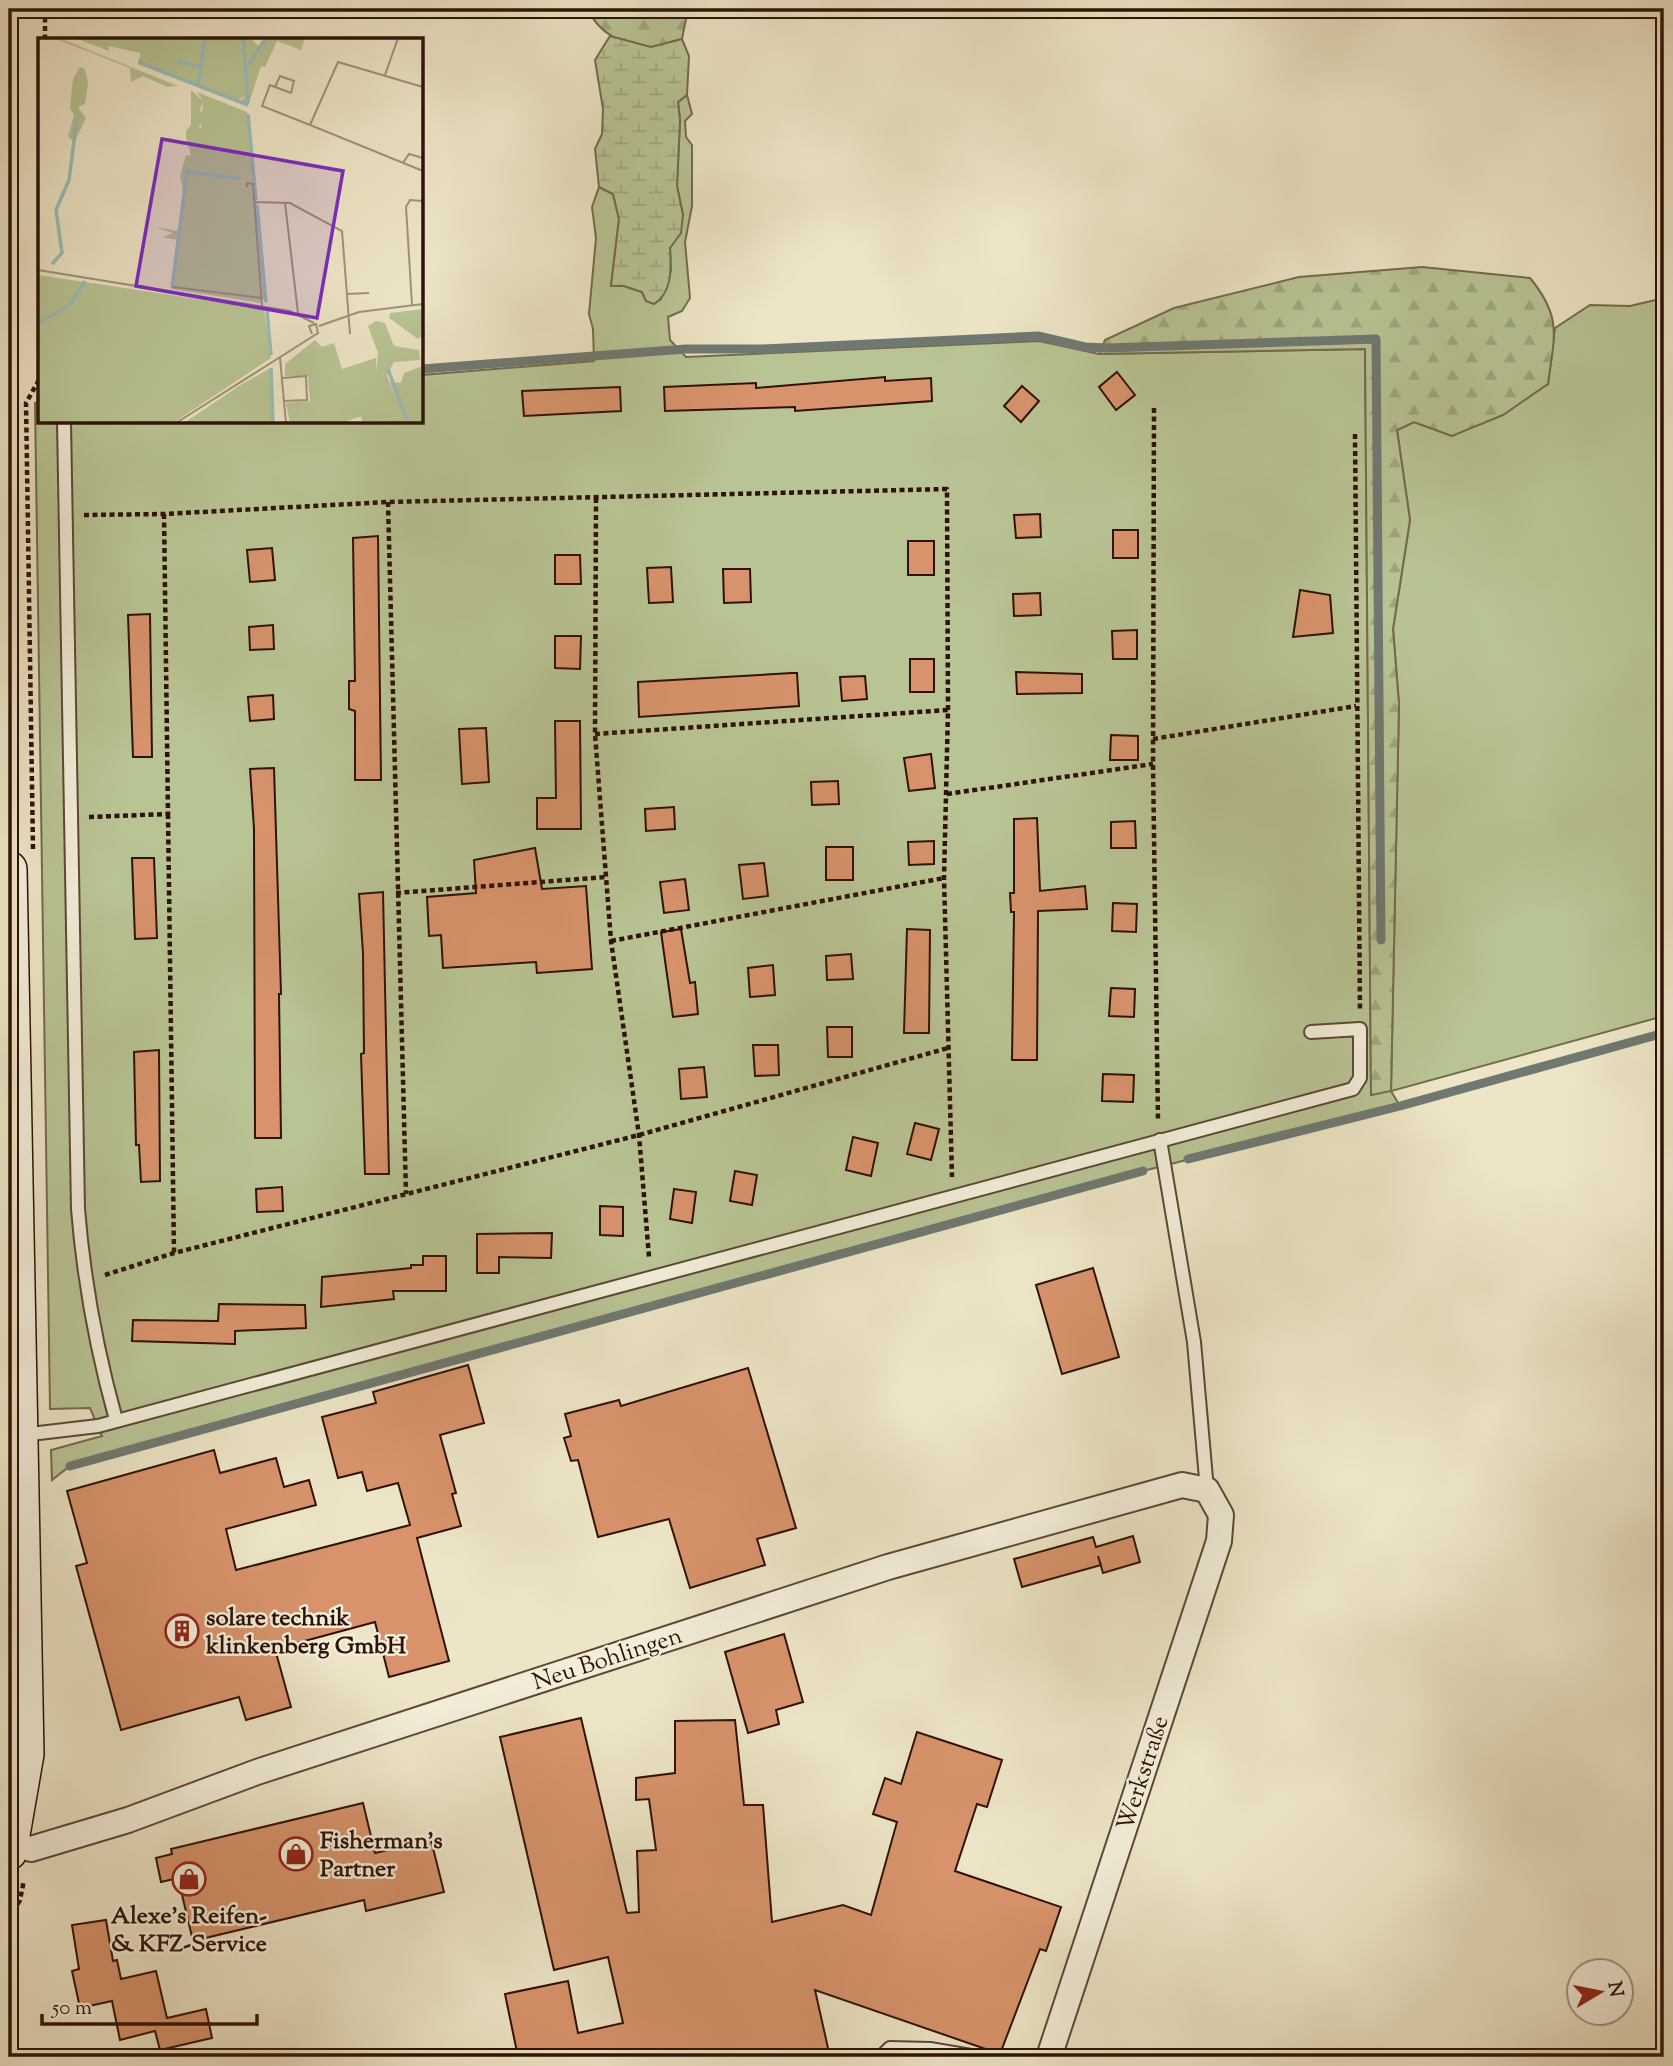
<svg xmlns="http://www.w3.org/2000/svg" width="1673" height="2066" font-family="'Sorts Mill Goudy',serif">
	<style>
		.green { fill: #b9c494; stroke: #746b4e; stroke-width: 2 }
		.forest { fill: url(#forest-firs); stroke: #746b4e; stroke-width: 2 }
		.wetland { fill: url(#wetland-marsh); stroke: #746b4e; stroke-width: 2 }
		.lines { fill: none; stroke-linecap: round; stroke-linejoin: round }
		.stream { stroke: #6f7972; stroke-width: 9 }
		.building { fill: #d8936c; stroke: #2e1207; stroke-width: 2 }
		.lane-casing { stroke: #5e4737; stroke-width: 16 }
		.street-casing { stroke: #5e4737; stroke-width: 28 }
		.secondary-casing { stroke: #2e1207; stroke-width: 38 }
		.path { stroke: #2e1207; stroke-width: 4.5; stroke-dasharray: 5 3.5; stroke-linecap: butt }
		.lane { stroke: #f3eeda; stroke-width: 12 }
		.street { stroke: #f3eeda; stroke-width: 24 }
		.secondary { stroke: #f3eeda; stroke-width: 35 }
		.labels { text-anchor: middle; stroke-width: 5; stroke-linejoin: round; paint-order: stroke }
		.poi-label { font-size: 24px; font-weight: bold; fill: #2e1207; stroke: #f3eeda; text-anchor: start }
		.street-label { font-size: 24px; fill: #2e1207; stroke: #f3eeda }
		.inset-river { fill: none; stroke: #9abeb9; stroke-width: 3.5 }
		.inset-road { fill: none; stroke: #a1917a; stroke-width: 2 }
		.view { fill: #7b2cbf; fill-opacity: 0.15; stroke: #7b2cbf; stroke-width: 3.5 }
		.inset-edge { fill: none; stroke: #2e1207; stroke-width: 3.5 }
	</style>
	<defs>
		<pattern id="forest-firs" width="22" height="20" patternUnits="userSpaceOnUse" patternTransform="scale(1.75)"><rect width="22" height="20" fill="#b9c494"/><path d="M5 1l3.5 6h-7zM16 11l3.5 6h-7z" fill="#9fa77e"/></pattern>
		<pattern id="wetland-marsh" width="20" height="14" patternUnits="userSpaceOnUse" patternTransform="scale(1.75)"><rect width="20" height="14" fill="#b9c494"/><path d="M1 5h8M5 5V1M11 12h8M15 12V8" fill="none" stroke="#9fa77e"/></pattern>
	</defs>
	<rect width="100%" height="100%" fill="#ede5c6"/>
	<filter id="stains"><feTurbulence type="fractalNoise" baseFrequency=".00286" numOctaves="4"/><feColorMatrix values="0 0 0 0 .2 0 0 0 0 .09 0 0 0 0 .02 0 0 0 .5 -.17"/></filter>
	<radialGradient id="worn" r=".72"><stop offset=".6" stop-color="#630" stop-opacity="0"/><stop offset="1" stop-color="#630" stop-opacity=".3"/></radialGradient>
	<path class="green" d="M687,95L692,114L685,121L686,137L692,145V206L685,242L690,298L682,311L668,317L670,340L686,357L1039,341L1099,354L1365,349L1371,1095L1391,1090L1399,704L1393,629L1410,520L1397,430L1414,422L1452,436L1548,384L1555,328L1590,305L1630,306L1664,298V1016L1391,1091L1400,1106L1143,1171L70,1466L52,1480L51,1450L102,1436L90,1408L50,1409L35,403L40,402V422H422V375L594,361L593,329L589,314L596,238L592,207L599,187L613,194L619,219L611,286H624L642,292L646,301L654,304L661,299L671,271L670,248L683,215L677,186L680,120L678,102Z"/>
	<g class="forest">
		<path d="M588,9H688L682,39C672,41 660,47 650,47C623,46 598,33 588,9Z"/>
		<path d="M1422,267L1530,278C1563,318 1554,337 1548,384L1503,415L1452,436L1414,422L1397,430L1410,520L1393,629L1399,704L1391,1091L1371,1095L1365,349L1099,354L1105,340L1174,308L1299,277Z"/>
	</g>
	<path class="wetland" d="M610,36L651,47L682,39L689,56L687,95L678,102L680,120L677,186L683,215L681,233L670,248C671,268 673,292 654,304L646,301L642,292L624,286H611L619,219L613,194L599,187L595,149L602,134L603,109L595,60Z"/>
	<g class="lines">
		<g class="stream">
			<path d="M422,369L686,349H763L1038,336L1085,347L1108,348L1376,339L1381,940"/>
			<path d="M1188,1159L1400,1106L1664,1033"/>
			<path d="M70,1466L1143,1171"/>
		</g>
	</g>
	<g class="building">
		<path d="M1117,372L1135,395L1116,410L1099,387Z"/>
		<path d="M885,377V381L931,378L932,401L795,411V407L665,411L664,387L756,383V388Z"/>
		<path d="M1022,386L1039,401L1021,422L1004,406Z"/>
		<path d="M620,387L621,411L524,416L522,391Z"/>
		<path d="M1040,514L1041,537L1016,538L1014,515Z"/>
		<rect x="1113" y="530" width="25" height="28"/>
		<path d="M378,536L381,780H355V711L349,709V681H355L353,538Z"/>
		<rect x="908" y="541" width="26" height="34"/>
		<path d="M272,548L275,580L250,582L247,550Z"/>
		<path d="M555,555H580L581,584H555Z"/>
		<path d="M671,567L673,602L649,603L647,568Z"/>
		<path d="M723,569H750L751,602L724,603Z"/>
		<path d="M1300,590L1330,595L1333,633L1293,637Z"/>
		<path d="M1040,593L1041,615L1014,616L1013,594Z"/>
		<path d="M150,614L152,757H133L128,615Z"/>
		<path d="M273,625L274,649L250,650L249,627Z"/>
		<path d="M1137,630V659H1113L1112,631Z"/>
		<path d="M555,636H581L580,669L555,668Z"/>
		<rect x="910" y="659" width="24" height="33"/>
		<path d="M1016,672L1082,674V693L1017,694Z"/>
		<path d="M792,673H797L799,706L639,717L638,682Z"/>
		<path d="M865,676L867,699L842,701L840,677Z"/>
		<path d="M273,695L274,719L250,721L248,697Z"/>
		<path d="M555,721H580L581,829H537V798H556Z"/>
		<path d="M486,728L489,782L462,784L459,729Z"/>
		<path d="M1111,735L1138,736V760H1110Z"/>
		<path d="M931,754L935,788L909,791L904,758Z"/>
		<path d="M274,768L281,994H279L281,1138H255L254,829L250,769Z"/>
		<path d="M838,781L839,804L812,805L811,782Z"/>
		<path d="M674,807L675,829L646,831L645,809Z"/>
		<path d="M1037,818L1040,891L1085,886L1087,909L1038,911L1037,1060H1012L1014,912H1011L1010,893H1014V819Z"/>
		<path d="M1135,821L1136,848H1111V822Z"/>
		<path d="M934,841V864L909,865L908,842Z"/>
		<rect x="826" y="847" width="27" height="33"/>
		<path d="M535,848L542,889L586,886L592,969L537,973L536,962L443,968L441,935L429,936L427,897L476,893L474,860Z"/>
		<path d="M132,858H154L157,938L135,939Z"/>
		<path d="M764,863L768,896L743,899L739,865Z"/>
		<path d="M685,879L689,910L664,913L660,882Z"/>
		<path d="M383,892L389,1174H365L361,1054L364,1053L363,953L359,894Z"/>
		<path d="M1113,903L1137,904L1136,932L1112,931Z"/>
		<path d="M681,929L690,983L695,982L698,1014L673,1017L661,932Z"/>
		<path d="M907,929L930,930L929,1033H904Z"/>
		<path d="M851,954L853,979L827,980L826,956Z"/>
		<path d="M773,965L775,995L750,997L748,968Z"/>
		<path d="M1111,988L1135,989L1134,1017L1109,1016Z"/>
		<path d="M827,1027H852V1057H828Z"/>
		<path d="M753,1045H778L779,1075L755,1076Z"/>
		<path d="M159,1050L160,1181L141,1182L139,1145H136L134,1052Z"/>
		<path d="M704,1067L707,1097L681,1099L679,1069Z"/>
		<path d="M1103,1074L1134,1075L1133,1102L1102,1101Z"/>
		<path d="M915,1123L939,1129L931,1160L907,1154Z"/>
		<path d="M853,1137L878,1143L871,1176L846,1170Z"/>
		<path d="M735,1171L757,1175L752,1205L730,1201Z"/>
		<path d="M282,1187L283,1211L257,1212L256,1189Z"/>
		<path d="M674,1189L696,1192L692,1223L670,1219Z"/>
		<path d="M600,1206L623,1207V1236L600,1235Z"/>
		<path d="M552,1233L551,1258L499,1257V1273H477V1234Z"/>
		<path d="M423,1256H446V1291H393L394,1299L321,1307L322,1277L411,1268V1265H423Z"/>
		<path d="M1093,1268L1119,1357L1062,1374L1036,1285Z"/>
		<path d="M219,1304L305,1305L306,1328L235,1331V1344L132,1341L133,1320L218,1321Z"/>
		<path d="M468,1365L484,1423L440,1435L456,1493L452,1494L461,1526L417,1538L449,1661L389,1677L375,1622L275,1649L291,1707L246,1720L239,1697L121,1730L76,1566L87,1563L67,1491L214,1450L220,1473L276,1458L284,1487L309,1480L316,1505L226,1529L236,1570L410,1525L398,1483L367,1491L362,1472L338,1478L322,1417L376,1403L373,1392Z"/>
		<path d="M748,1368L796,1528L757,1539L765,1565L690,1588L669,1519L598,1537L578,1460L571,1461L564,1438L571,1436L565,1414L619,1400L621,1406Z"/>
		<path d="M1133,1536L1140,1562L1103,1573L1098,1556L1101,1565L1022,1587L1014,1559L1093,1537L1096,1547Z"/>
		<path d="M784,1634L803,1702L776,1710L779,1724L748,1733L725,1652Z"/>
		<path d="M581,1718L627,1913L639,1912L637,1851L656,1850L649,1799L636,1800V1778L675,1773V1721L735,1720L744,1805H763L772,1922L843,1905L871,1915L897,1822L873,1814L885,1778L901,1784L917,1732L1002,1760L987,1807L977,1804L955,1871L1061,1907L1046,1951L1040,1949L1000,2054L815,1990L830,2057H518L505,1994L568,1981L578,2033L623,2023L608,1957L554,1970L500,1737Z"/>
		<path d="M363,1803L375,1853L431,1840L444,1892L366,1911L364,1900L193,1941L178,1878L161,1882L156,1858L172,1854L171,1849Z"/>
		<path d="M106,1920L113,1961L117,1960L121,1979L156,1971L167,2018L206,2009L212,2038L160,2050L155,2031L120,2040L112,2001L80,2008L72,1971L79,1969L72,1925Z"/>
	</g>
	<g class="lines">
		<defs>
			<g id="lane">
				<path d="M64,422L78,1209C84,1283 96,1348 116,1420"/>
				<path d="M1160,1140L1194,1342L1207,1490"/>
				<path d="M22,1435L98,1426L1353,1089L1360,1078V1029L1311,1032"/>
				<path d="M881,2057L890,2048L930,2049L977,2057"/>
			</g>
			<path id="street" d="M12,1844L31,1849L128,1820L257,1772L888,1567L1182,1485L1207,1490L1221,1515L1219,1541L1049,2057"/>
			<path id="secondary" d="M9,869L26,1754L9,1852"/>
		</defs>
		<use href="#lane" class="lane-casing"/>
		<use href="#street" class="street-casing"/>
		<use href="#secondary" class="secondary-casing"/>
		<g class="path">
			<path d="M45,9V40"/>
			<path d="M1154,408L1153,764L1158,1122"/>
			<path d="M1355,434L1360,1011"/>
			<path d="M596,498L595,734L611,941L639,1135L649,1257"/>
			<path d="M388,502L406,1194"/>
			<path d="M84,515L164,514L388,502L947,489L948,710L944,878L952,1177"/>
			<path d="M595,734L948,710"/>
			<path d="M1153,739L1356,706"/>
			<path d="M947,794L1153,764"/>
			<path d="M168,814L174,1253"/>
			<path d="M89,817L168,814L164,514"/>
			<path d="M33,849L26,403L40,378"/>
			<path d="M396,893L606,877"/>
			<path d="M611,941L944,878"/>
			<path d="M105,1275L174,1253L639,1135L948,1048"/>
			<path d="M9,1919L20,1900L24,1880"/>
		</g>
		<use href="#lane" class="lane"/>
		<use href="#street" class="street"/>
		<use href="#secondary" class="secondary"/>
	</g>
	<defs>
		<symbol id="building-ring" viewBox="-11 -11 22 22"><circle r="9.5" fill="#f3eeda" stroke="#8f2418" stroke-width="1.5"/><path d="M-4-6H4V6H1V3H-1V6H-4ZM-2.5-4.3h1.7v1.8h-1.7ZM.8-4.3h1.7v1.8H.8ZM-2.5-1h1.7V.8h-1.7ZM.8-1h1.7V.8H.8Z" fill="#8f2418"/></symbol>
		<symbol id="shop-ring" viewBox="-11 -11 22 22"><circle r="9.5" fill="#f3eeda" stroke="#8f2418" stroke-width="1.5"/><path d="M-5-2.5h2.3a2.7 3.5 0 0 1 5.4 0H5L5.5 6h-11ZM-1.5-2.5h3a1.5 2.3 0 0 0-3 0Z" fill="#8f2418"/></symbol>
	</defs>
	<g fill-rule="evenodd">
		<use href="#building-ring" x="163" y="1612" width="38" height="38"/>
		<use href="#shop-ring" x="277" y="1835" width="38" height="38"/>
		<use href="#shop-ring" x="170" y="1860" width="38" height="38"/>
	</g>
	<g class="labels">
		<g class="poi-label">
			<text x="206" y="1625">solare technik<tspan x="206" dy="28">klinkenberg GmbH</tspan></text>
			<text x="320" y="1848">Fisherman's<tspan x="320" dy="28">Partner</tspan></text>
			<text x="189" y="1923" text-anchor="middle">Alexe's Reifen-<tspan x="189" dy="28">&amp; KFZ-Service</tspan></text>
		</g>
		<g class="street-label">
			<text transform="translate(607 1658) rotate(-18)" y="8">Neu Bohlingen</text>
			<text transform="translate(1142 1773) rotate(-72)" y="8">Werkstraße</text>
		</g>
	</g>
	<g transform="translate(38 38)">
		<rect width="385" height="385" fill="#ede5c6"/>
		<path d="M16,0H21L140,48L129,49L105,38L93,44L92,30ZM37,0H203L208,57L199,63L102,25V15L70,8L71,13ZM42,29L47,31L50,46L47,66L40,69L48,80L36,105L30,98L36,77L32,70L35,41ZM159,54L209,74L229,266L225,261L222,265L134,251L139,202L125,199L135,195L117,189L140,193L150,134L215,145L157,132L148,99V93L163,90L165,63ZM0,237L226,271L233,320L135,385H0ZM277,302L284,309L296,305L304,331L338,320V332L349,337L364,379L336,382L329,376L304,385H252L248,365L272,363L270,338H247V326Z" fill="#b9c494"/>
		<path d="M203,0H213L221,9L228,0H267L263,12L239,3L227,29L223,28L210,68L201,64L208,57ZM153,52L165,63L162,72L167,79L158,95L148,93L153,87ZM148,117L156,118L158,132L215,145L150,134L146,157L142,138ZM385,271V297L380,301L351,280L352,275ZM338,283L347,285L356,308L381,312L382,322L356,324L349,337L338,333L340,315L330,288ZM385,328V385L324,383L323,376H330L336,382L363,379L352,344L363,345L366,335Z" fill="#b9c494"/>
		<path d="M52,245L132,258L131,264L134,260L226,285L232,318L133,385H0V259L5,253L17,261L23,256L30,263H42ZM50,264H69L90,272L88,287L123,306L121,339L156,342L157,346H125L101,365L97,360L103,350L99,340L105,333L106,316L78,296L53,306L23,266L46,271ZM233,330L234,385H146L204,346Z" fill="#b9c494" fill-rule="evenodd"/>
		<path class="inset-river" d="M205,0L210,65M102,21V25L210,67M140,23L163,29M210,27L228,0M160,48L167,0M210,76L218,162M219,167L228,264M14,226L24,215L18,172L31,142L39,80M134,250L149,133L202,141M229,273L233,317M0,285L32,267L47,243M233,330L235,385M350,331L370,385"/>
		<path class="inset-road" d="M347,37L360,0M237,49L242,38L256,43L253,55L237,49L232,47L224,68L272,87M385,49L300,24L272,87L385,133M365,125L371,116L385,120M209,149V145L215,146L224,268M216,164L252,165L304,193L312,296M247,165L260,275M0,232L252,273L276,285M135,249L224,260M308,256L331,255M374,267L368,169L372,162L385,163M281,288L321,274L385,266M242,320L248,385M245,340L268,338L269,362L246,363M138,385L280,295L278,286L271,288L274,296"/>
		<path class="view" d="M124,101L305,133L279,280L98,248Z"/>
		<rect width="385" height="385" class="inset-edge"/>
	</g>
	<rect width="1673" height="2066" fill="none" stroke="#ede5c6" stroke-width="35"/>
	<rect x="10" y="10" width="1652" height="2045" fill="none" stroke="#2e1207" stroke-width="3.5"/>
	<rect x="18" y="18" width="1638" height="2031" fill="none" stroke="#2e1207" stroke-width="2"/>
	<g transform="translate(1600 1992) rotate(80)"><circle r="33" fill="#f3eeda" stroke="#a49686" stroke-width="2"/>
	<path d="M0-5L12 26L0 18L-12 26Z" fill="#8f2418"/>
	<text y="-10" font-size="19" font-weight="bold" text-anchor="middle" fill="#2e1207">N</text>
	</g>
	<path d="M42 2014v10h215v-10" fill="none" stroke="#2e1207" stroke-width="3.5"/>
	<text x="52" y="2014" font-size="21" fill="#2e1207" stroke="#f3eeda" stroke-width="5" paint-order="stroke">50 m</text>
	<rect width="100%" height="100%" filter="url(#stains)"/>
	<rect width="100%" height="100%" fill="url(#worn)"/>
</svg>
